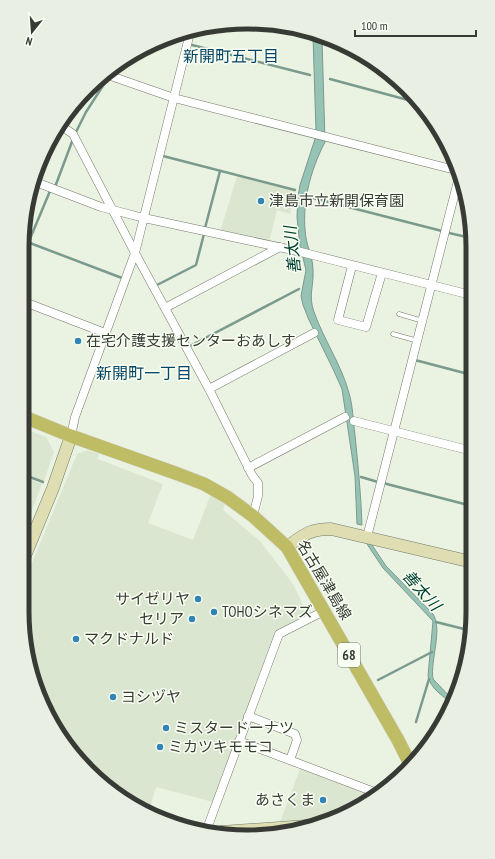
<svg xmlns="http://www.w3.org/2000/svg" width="495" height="859" font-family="'PT Sans Narrow','Noto Sans JP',sans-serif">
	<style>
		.built { fill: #dbe6d0 }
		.water { fill: #96c3b4; stroke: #7a9a8e }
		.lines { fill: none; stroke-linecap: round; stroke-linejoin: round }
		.stream { stroke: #7a9a8e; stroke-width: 2.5 }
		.lane-casing { stroke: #737a6c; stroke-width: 5 }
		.street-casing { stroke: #737a6c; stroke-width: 9 }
		.secondary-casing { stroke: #737a6c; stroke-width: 13 }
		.primary-casing { stroke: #d3d4d3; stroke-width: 14 }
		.lane { stroke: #fff; stroke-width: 4 }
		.street { stroke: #fff; stroke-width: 8 }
		.secondary { stroke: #dfdeb2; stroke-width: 12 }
		.primary { stroke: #bfbc66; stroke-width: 13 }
		.poi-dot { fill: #3184b4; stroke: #f9fff2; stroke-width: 1.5 }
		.labels { text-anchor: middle; stroke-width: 3; stroke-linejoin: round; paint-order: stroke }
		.shield { fill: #f9fff2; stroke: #72766e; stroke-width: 1 }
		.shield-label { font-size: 14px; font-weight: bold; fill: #383b35 }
		.poi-label { font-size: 15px; fill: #383b35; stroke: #f9fff2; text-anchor: start }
		.street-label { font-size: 15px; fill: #383b35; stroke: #f9fff2 }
		.neighbourhood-label { font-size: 16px; fill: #044465; stroke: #f9fff2 }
		.water-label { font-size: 16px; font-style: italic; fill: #004133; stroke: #f9fff2 }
		.rim { fill: none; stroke: #383b35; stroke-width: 5 }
	</style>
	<rect width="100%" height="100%" fill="#eaf2e2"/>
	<g class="built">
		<path d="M237,176L295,191L290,214L277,210L269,242L220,232Z"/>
		<path d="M30,431L46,437L54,452L44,481L22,472V453Z"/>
		<path d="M87,450L99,454L98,459L163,484L148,523L193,540L211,494L226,500L223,510L260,541L293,584L308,615L278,631L213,802L156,787L149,811L122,799L68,749L34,684L22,611V583L27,568H30L77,454Z"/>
		<path d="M22,476L42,484L24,530L22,529Z"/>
		<path d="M302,764L377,793L334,819L280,822Z"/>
	</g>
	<g class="water">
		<path d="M313,36L322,39L325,142C310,171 301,205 306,238C308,249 313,259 313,270C314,287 308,295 314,312C324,340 341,364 349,393C353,406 353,421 355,435C358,465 361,495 362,525L357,524L355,476L342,389L333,369L309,320L303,305L301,296L306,270L300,246L297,217L298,197L300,185L315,139L316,131Z"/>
		<path d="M365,541L370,542L386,566L433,614C443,630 430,660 433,679L453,700L451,703C443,696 430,688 428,676L433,621L383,568Z"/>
	</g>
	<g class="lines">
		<g class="stream">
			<path d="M192,45L310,75"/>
			<path d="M330,79L419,103"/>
			<path d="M75,134L86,112L106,81L110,69"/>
			<path d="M163,156L295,190"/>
			<path d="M313,198L442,231"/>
			<path d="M205,228L220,171"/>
			<path d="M449,233L471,238"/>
			<path d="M22,240L122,278"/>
			<path d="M22,258L50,191L55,187L73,139"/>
			<path d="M157,285L196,265L204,234"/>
			<path d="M190,346L299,289"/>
			<path d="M415,360L472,375"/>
			<path d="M22,474L43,482"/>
			<path d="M361,477L378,482"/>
			<path d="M383,483L472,506"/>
			<path d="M436,622L472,631"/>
			<path d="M378,680L432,652"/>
			<path d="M416,722L429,679"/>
			<path d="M398,778L399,777"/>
		</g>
		<defs>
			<g id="lane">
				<path d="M399,314L423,321"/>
				<path d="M393,334L418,341"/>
			</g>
			<g id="street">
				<path d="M105,74L174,98L459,171"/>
				<path d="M60,125L73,134L76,140L135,253L209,389L252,475L258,483V496L253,516"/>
				<path d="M33,181L101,207L113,210L144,218L297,251L471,295"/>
				<path d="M352,266L338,320L366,327L382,273"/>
				<path d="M22,301L105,333"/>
				<path d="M165,308L280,247"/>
				<path d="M209,389L314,333"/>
				<path d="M354,421L472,451"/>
				<path d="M71,436L75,417L135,253L191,29"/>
				<path d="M248,468L345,417"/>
				<path d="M22,533L33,537"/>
				<path d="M367,537L460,173"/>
				<path d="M248,716L295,734L297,740L290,760"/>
				<path d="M239,741L377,793"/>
				<path d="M207,831L208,826L279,634L324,611"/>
			</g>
			<g id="secondary">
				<path d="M287,547C304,535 309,529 331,529L472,562"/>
				<path d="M22,563L53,488L71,436"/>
				<path d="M221,832L307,826"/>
			</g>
			<path id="primary" d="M22,416L71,436L178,474L204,484L227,497L253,516L287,547L398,740L410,764"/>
		</defs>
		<use href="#lane" class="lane-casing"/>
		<use href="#street" class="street-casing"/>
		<use href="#secondary" class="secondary-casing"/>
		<use href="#primary" class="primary-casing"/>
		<use href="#lane" class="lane"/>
		<use href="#street" class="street"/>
		<use href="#secondary" class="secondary"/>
		<use href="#primary" class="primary"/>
	</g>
	<g class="poi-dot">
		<circle cx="261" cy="201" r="4"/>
		<circle cx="78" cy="341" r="4"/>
		<circle cx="198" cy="599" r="4"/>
		<circle cx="214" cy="612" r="4"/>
		<circle cx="192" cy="619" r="4"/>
		<circle cx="76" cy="639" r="4"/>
		<circle cx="113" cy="697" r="4"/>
		<circle cx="166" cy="728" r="4"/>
		<circle cx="160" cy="747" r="4"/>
		<circle cx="323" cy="800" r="4"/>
	</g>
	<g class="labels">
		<rect class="shield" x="338" y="643" width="22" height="24" rx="3"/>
		<g class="shield-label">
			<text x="349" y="660">68</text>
		</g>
		<g class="poi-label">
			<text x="269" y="206">津島市立新開保育園</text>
			<text x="86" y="346">在宅介護支援センターおあしす</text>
			<text x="190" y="604" text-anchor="end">サイゼリヤ</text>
			<text x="222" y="617">TOHOシネマズ</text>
			<text x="184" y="624" text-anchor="end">セリア</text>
			<text x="84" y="644">マクドナルド</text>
			<text x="121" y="702">ヨシヅヤ</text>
			<text x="174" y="733">ミスタードーナツ</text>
			<text x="168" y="752">ミカツキモモコ</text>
			<text x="315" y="805" text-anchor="end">あさくま</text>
		</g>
		<g class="street-label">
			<text transform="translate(324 580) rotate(59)" y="5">名古屋津島線</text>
		</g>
		<g class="neighbourhood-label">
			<text x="231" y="62">新開町五丁目</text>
			<text x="144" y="379">新開町一丁目</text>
		</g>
		<g class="water-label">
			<text transform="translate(292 250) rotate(-96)" y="6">善太川</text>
			<text transform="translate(422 590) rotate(48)" y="6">善太川</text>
		</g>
	</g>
	<path d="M0 0H495V859H0ZM247 29H248A218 218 0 0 1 466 247V612A218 218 0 0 1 248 830H247A218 218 0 0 1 29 612V247A218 218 0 0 1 247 29Z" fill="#eaefe3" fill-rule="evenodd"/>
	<path class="rim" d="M247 29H248A218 218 0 0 1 466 247V612A218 218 0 0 1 248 830H247A218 218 0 0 1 29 612V247A218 218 0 0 1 247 29Z"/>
	<g transform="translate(32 32) rotate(197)" stroke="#f9fff2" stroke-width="3" paint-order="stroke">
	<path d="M0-3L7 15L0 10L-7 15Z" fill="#383b35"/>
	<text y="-6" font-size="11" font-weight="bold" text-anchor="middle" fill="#383b35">N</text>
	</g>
	<path d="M355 30v6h121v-6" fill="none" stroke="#383b35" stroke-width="2"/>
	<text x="361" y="30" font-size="12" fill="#383b35" stroke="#f9fff2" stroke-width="3" paint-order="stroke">100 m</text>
</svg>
